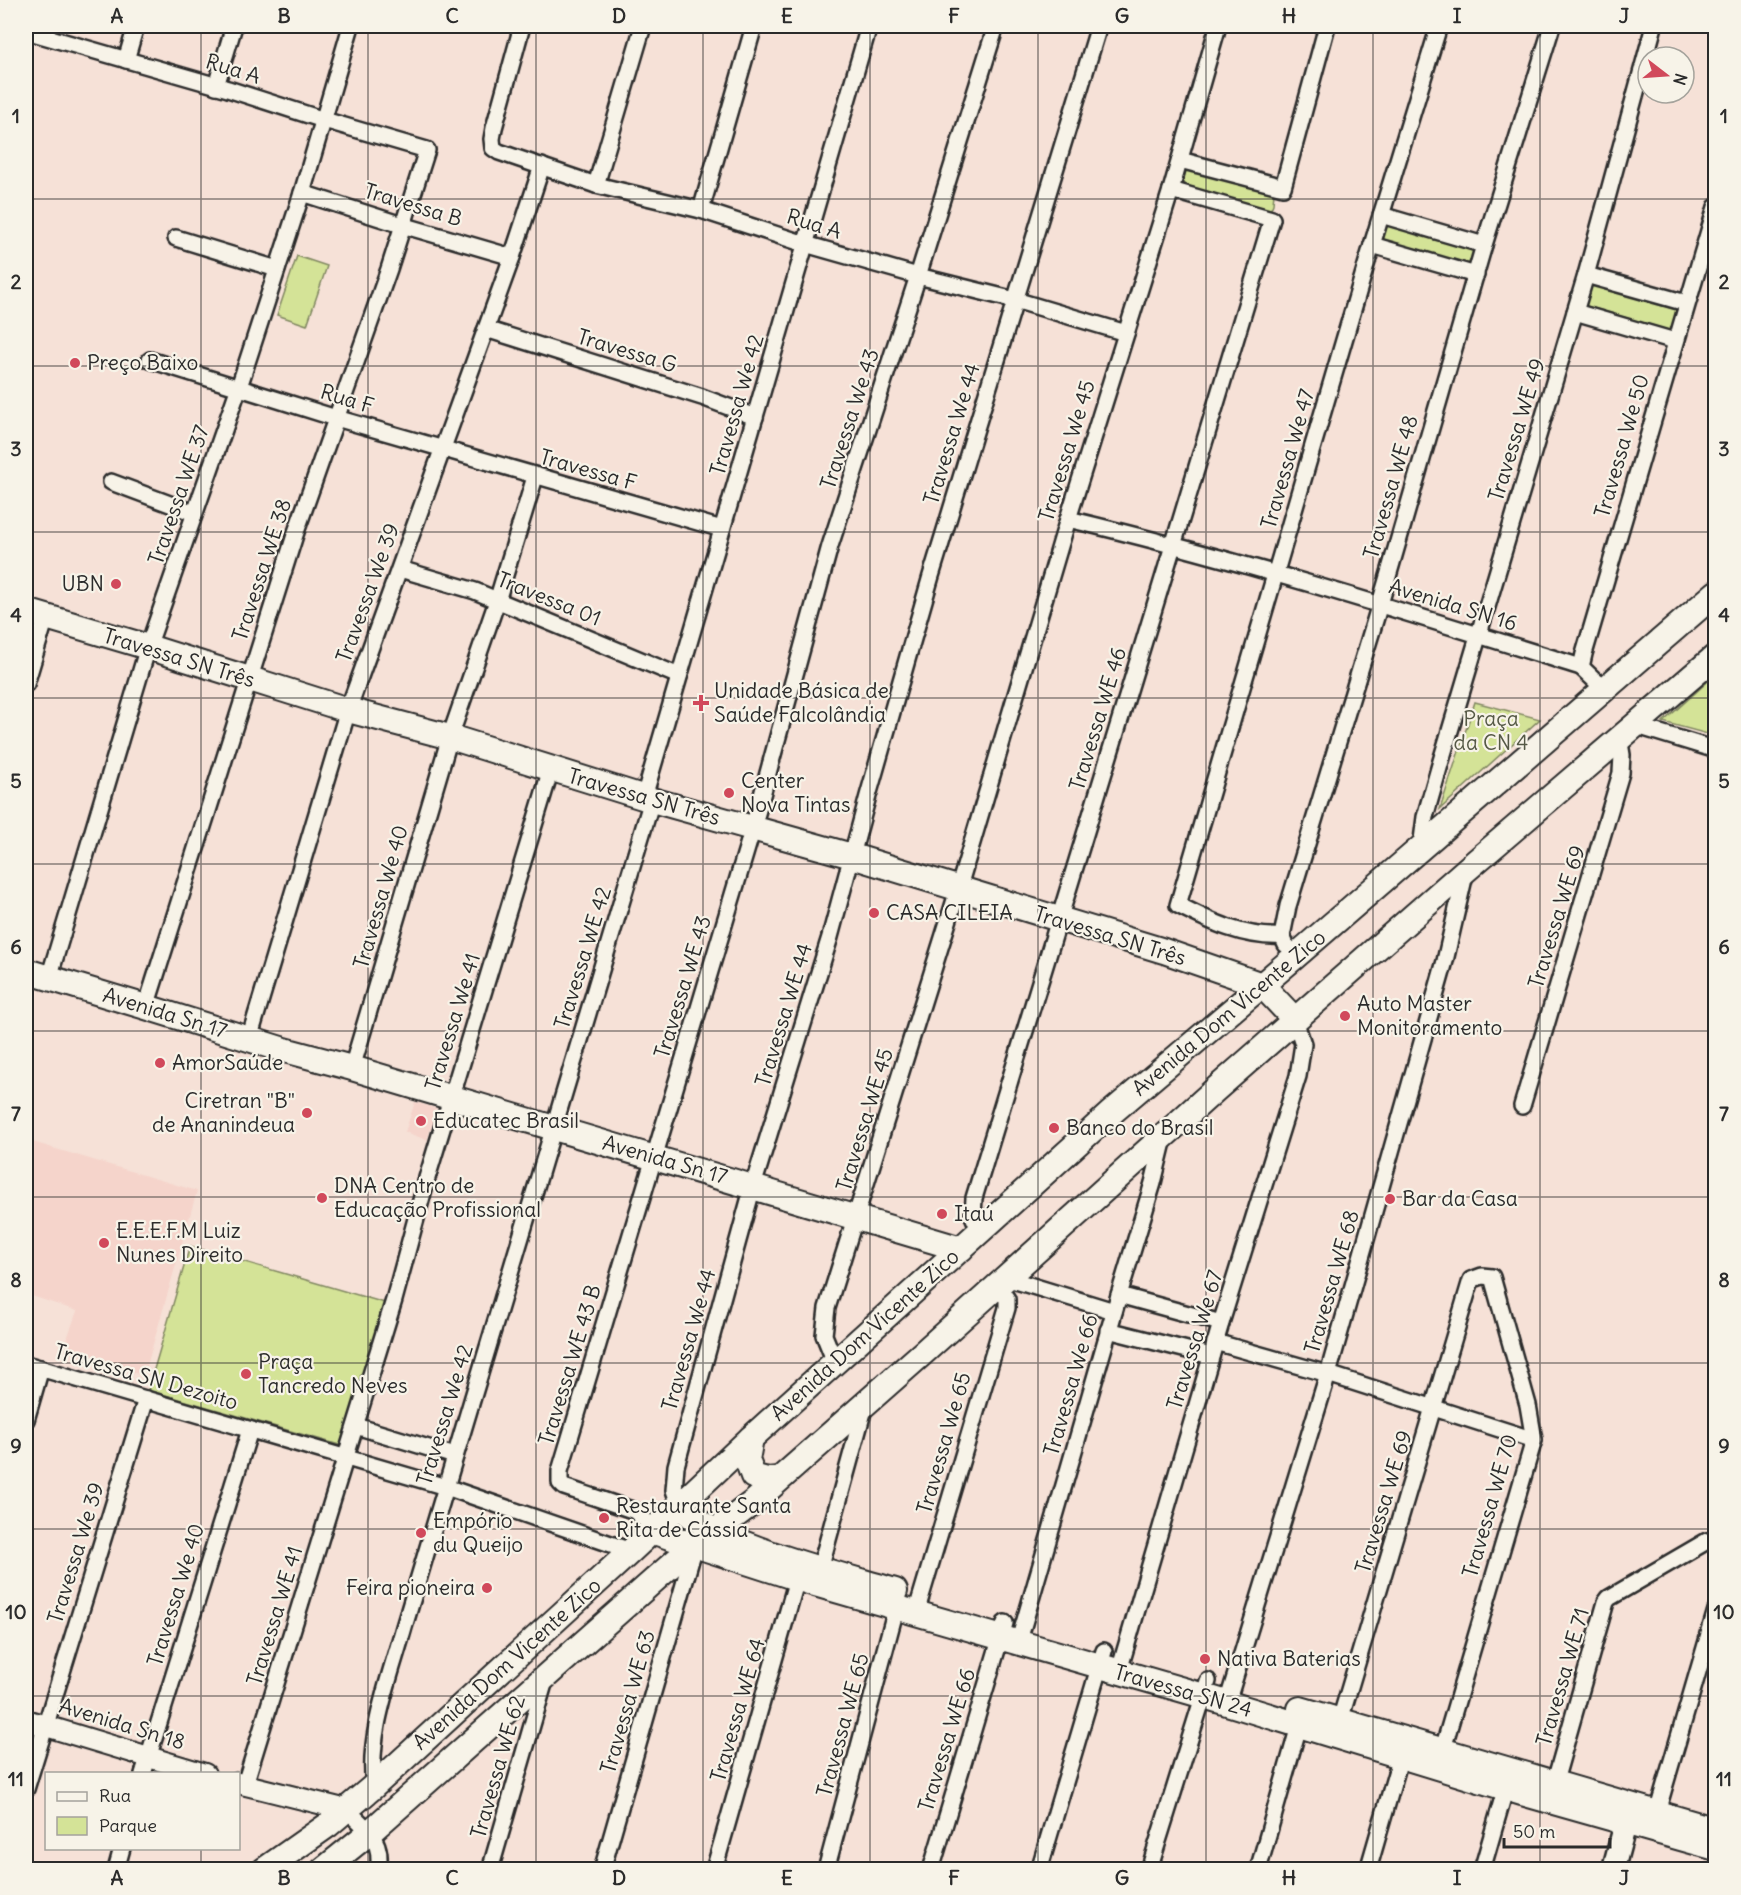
<svg xmlns="http://www.w3.org/2000/svg" width="1741" height="1895" font-family="Delius,sans-serif">
	<style>
		.built { fill: #f5d4cb }
		.green { fill: #d4e397; stroke: #808761; stroke-width: 1.5 }
		.lines { fill: none; stroke-linecap: round; stroke-linejoin: round }
		.minor-casing { stroke: #2b2b2b; stroke-width: 20 }
		.tertiary-casing { stroke: #2b2b2b; stroke-width: 24 }
		.secondary-casing { stroke: #2b2b2b; stroke-width: 26 }
		.primary-casing { stroke: #2b2b2b; stroke-width: 28 }
		.minor { stroke: #f7f3e8; stroke-width: 15 }
		.tertiary { stroke: #f7f3e8; stroke-width: 20 }
		.secondary { stroke: #f7f3e8; stroke-width: 21 }
		.primary { stroke: #f7f3e8; stroke-width: 24 }
		.grid { fill: none; stroke: #2b2b2b; stroke-width: 1.5; stroke-opacity: 0.55 }
		.poi-dot { fill: #d1495b; stroke: #f7f3e8; stroke-width: 2 }
		.labels { text-anchor: middle; stroke-width: 4.5; stroke-linejoin: round; paint-order: stroke }
		.street-label { font-size: 21px; fill: #2b2b2b; stroke: #f7f3e8 }
		.poi-label { font-size: 21px; fill: #2b2b2b; stroke: #f7f3e8; text-anchor: start }
		.park-label { font-size: 21px; fill: #555946; stroke: #f7f3e8 }
		.neatline { fill: none; stroke: #2b2b2b; stroke-width: 2 }
		.grid-label { font-size: 20px; text-anchor: middle; font-weight: bold; fill: #2b2b2b }
	</style>
	<rect width="100%" height="100%" fill="#f6e1d7"/>
	<filter id="ink" filterUnits="userSpaceOnUse"><feTurbulence type="fractalNoise" baseFrequency=".0167" numOctaves="2"/><feDisplacementMap in="SourceGraphic" scale="12" xChannelSelector="R" yChannelSelector="G"/><feConvolveMatrix kernelMatrix="1 2 1 2 8 2 1 2 1" color-interpolation-filters="sRGB"/></filter>
	<g filter="url(#ink)">
		<g class="built">
			<path d="M415,1102L437,1109L427,1140L405,1132Z"/>
			<path d="M26,1140L197,1191L144,1376L63,1350L77,1311L26,1294Z"/>
		</g>
		<g class="green">
			<path d="M1186,167L1274,193L1273,204L1270,211L1182,184Z"/>
			<path d="M1381,215L1484,245L1476,275L1372,245Z"/>
			<path d="M297,256L327,266L307,325L277,315Z"/>
			<path d="M1590,283L1677,310L1671,331L1583,305Z"/>
			<path d="M1715,675V736L1663,722Z"/>
			<path d="M1475,702L1540,719L1440,809Z"/>
			<path d="M190,1246L385,1303L343,1446L148,1390Z"/>
		</g>
		<g class="lines">
			<defs>
				<g id="minor">
					<path d="M522,26L494,128L492,139L493,148L499,152L596,185L701,210L805,244L918,276L1015,300L1126,333"/>
					<path d="M26,31L228,89L324,120L427,150L389,269L295,535L146,1007"/>
					<path d="M126,60L136,26"/>
					<path d="M216,86L234,26"/>
					<path d="M1180,160L1283,187L1327,26"/>
					<path d="M596,185L643,26"/>
					<path d="M302,193L402,225L512,257"/>
					<path d="M701,210L754,26"/>
					<path d="M1381,215L1484,245"/>
					<path d="M176,238L277,269"/>
					<path d="M1372,245L1476,275"/>
					<path d="M1586,275L1686,303"/>
					<path d="M1575,312L1675,341"/>
					<path d="M486,329L702,397L755,417"/>
					<path d="M150,360L336,418L722,529"/>
					<path d="M111,482L194,513"/>
					<path d="M1068,519C1242,560 1411,614 1581,667"/>
					<path d="M400,569L475,591L679,676"/>
					<path d="M26,684L46,617"/>
					<path d="M1604,689L1581,667L1584,654L1716,207"/>
					<path d="M1634,725L1716,750"/>
					<path d="M644,797L869,26"/>
					<path d="M1421,848L1425,817L1441,761L1586,275L1654,26"/>
					<path d="M1282,936C1244,938 1211,922 1178,905L1372,245L1439,26"/>
					<path d="M1286,945L1282,936L1288,906L1380,604L1484,245L1552,26"/>
					<path d="M49,978L148,647L239,387L302,193L351,26"/>
					<path d="M249,1039L348,710L512,257L542,166"/>
					<path d="M352,1068L450,737L497,601L535,477"/>
					<path d="M1522,1106L1621,773L1622,755L1619,737"/>
					<path d="M980,1232L973,1216L974,1198C1076,873 1172,545 1272,219L1171,190"/>
					<path d="M1006,1278L1114,1311"/>
					<path d="M1119,1295L1221,1323"/>
					<path d="M1108,1330L1211,1356"/>
					<path d="M1215,1342L1328,1374L1534,1440"/>
					<path d="M835,1362L824,1335L827,1308L958,890L1068,519L1171,190L1218,26"/>
					<path d="M26,1364L446,1487L631,1551"/>
					<path d="M26,1420L41,1368"/>
					<path d="M356,1426L455,1456"/>
					<path d="M679,1505L674,1490L676,1466L753,1186L830,937L868,796L931,576L1099,26"/>
					<path d="M651,1531L648,1523L635,1511L564,1487L560,1483V1471L753,828L830,546L918,276L996,26"/>
					<path d="M818,1576L865,1405"/>
					<path d="M916,1613L1007,1308V1299L998,1286"/>
					<path d="M1018,1644L1119,1295L1153,1183L1164,1138"/>
					<path d="M1119,1671L1221,1323L1298,1076L1303,1044L1295,1020"/>
					<path d="M1227,1703L1328,1374L1445,961L1466,870"/>
					<path d="M1338,1727L1471,1280L1482,1276L1492,1277L1528,1405L1534,1440L1440,1759"/>
					<path d="M143,1774L250,1430"/>
					<path d="M1555,1781L1606,1602L1609,1598L1707,1541L1716,1540"/>
					<path d="M245,1784L394,1300L427,1178L551,769"/>
					<path d="M374,1786C367,1735 390,1677 404,1627L652,800"/>
					<path d="M26,1789L146,1399"/>
					<path d="M347,1810C366,1828 384,1840 378,1870"/>
					<path d="M1657,1812L1716,1610"/>
					<path d="M116,1870L122,1848"/>
					<path d="M490,1870L546,1677"/>
					<path d="M602,1870L695,1546"/>
					<path d="M714,1870L799,1572"/>
					<path d="M826,1870L898,1601"/>
					<path d="M931,1870L1005,1623"/>
					<path d="M1039,1870L1104,1651"/>
					<path d="M1149,1870L1208,1681"/>
					<path d="M1258,1870L1301,1719"/>
					<path d="M1368,1870L1403,1749"/>
					<path d="M1482,1870L1506,1787"/>
				</g>
				<g id="tertiary">
					<path d="M26,1720L205,1774"/>
					<path d="M238,1783L347,1810"/>
				</g>
				<path id="secondary" d="M1613,1870L1630,1807"/>
				<g id="primary">
					<path d="M26,611L148,647L348,710L450,737L652,800L852,856L1164,951L1262,985L1295,1020"/>
					<path d="M26,971L146,1007L281,1049L352,1068L961,1249"/>
					<path d="M751,1438L747,1460L753,1476L767,1480L779,1479"/>
					<path d="M679,1505C712,1544 843,1575 895,1591"/>
					<path d="M651,1531L815,1584L1204,1696L1522,1793L1716,1848"/>
					<path d="M1300,1709L1716,1830"/>
					<path d="M264,1870L328,1825L374,1786L631,1551L751,1438L1111,1113L1262,985L1716,593"/>
					<path d="M323,1870L370,1832L677,1560L755,1501L924,1352L1216,1089L1466,870L1716,656"/>
				</g>
			</defs>
			<use href="#minor" class="minor-casing"/>
			<use href="#tertiary" class="tertiary-casing"/>
			<use href="#secondary" class="secondary-casing"/>
			<use href="#primary" class="primary-casing"/>
			<use href="#minor" class="minor"/>
			<use href="#tertiary" class="tertiary"/>
			<use href="#secondary" class="secondary"/>
			<use href="#primary" class="primary"/>
		</g>
	</g>
	<path class="grid" d="M201,26V1774M368,26V1870M536,26V1870M703,26V1870M870,26V1870M1038,26V1870M1206,26V1870M1373,26V1870M1540,26V1870M26,199H1716M26,366H1716M26,532H1716M26,698H1716M26,864H1716M26,1031H1716M26,1197H1716M26,1363H1716M26,1529H1716M26,1696H1716M201,1848V1870"/>
	<g class="poi-dot">
		<circle cx="75" cy="363" r="6"/>
		<circle cx="116" cy="584" r="6"/>
		<path d="M698 694h6v6h6v6h-6v6h-6v-6h-6v-6h6z"/>
		<circle cx="729" cy="793" r="6"/>
		<circle cx="874" cy="913" r="6"/>
		<circle cx="1345" cy="1016" r="6"/>
		<circle cx="160" cy="1063" r="6"/>
		<circle cx="307" cy="1113" r="6"/>
		<circle cx="421" cy="1121" r="6"/>
		<circle cx="1054" cy="1128" r="6"/>
		<circle cx="322" cy="1198" r="6"/>
		<circle cx="1390" cy="1199" r="6"/>
		<circle cx="942" cy="1214" r="6"/>
		<circle cx="104" cy="1243" r="6"/>
		<circle cx="246" cy="1374" r="6"/>
		<circle cx="604" cy="1518" r="6"/>
		<circle cx="421" cy="1533" r="6"/>
		<circle cx="487" cy="1588" r="6"/>
		<circle cx="1205" cy="1659" r="6"/>
	</g>
	<g class="labels">
		<g class="street-label">
			<text transform="translate(233 69) rotate(17)" y="7">Rua A</text>
			<text transform="translate(413 205) rotate(17)" y="7">Travessa B</text>
			<text transform="translate(814 224) rotate(17)" y="7">Rua A</text>
			<text transform="translate(627 351) rotate(17)" y="7">Travessa G</text>
			<text transform="translate(347 399) rotate(17)" y="7">Rua F</text>
			<text transform="translate(737 405) rotate(-74)" y="7">Travessa We 42</text>
			<text transform="translate(850 419) rotate(-72)" y="7">Travessa We 43</text>
			<text transform="translate(1517 430) rotate(-73)" y="7">Travessa WE 49</text>
			<text transform="translate(952 434) rotate(-73)" y="7">Travessa We 44</text>
			<text transform="translate(1622 446) rotate(-74)" y="7">Travessa We 50</text>
			<text transform="translate(1067 451) rotate(-73)" y="7">Travessa We 45</text>
			<text transform="translate(1288 459) rotate(-74)" y="7">Travessa We 47</text>
			<text transform="translate(588 470) rotate(16)" y="7">Travessa F</text>
			<text transform="translate(1391 487) rotate(-74)" y="7">Travessa WE 48</text>
			<text transform="translate(179 495) rotate(-71)" y="7">Travessa WE 37</text>
			<text transform="translate(262 570) rotate(-72)" y="7">Travessa WE 38</text>
			<text transform="translate(368 593) rotate(-70)" y="7">Travessa We 39</text>
			<text transform="translate(549 599) rotate(22)" y="7">Travessa 01</text>
			<text transform="translate(1453 605) rotate(17)" y="7">Avenida SN 16</text>
			<text transform="translate(179 658) rotate(17)" y="7">Travessa SN Três</text>
			<text transform="translate(1098 719) rotate(-73)" y="7">Travessa WE 46</text>
			<text transform="translate(644 797) rotate(16)" y="7">Travessa SN Três</text>
			<text transform="translate(381 897) rotate(-74)" y="7">Travessa We 40</text>
			<text transform="translate(1557 917) rotate(-73)" y="7">Travessa WE 69</text>
			<text transform="translate(1110 936) rotate(17)" y="7">Travessa SN Três</text>
			<text transform="translate(583 958) rotate(-73)" y="7">Travessa WE 42</text>
			<text transform="translate(683 987) rotate(-73)" y="7">Travessa WE 43</text>
			<text transform="translate(165 1013) rotate(17)" y="7">Avenida Sn 17</text>
			<text transform="translate(1229 1013) rotate(-40)" y="7">Avenida Dom Vicente Zico</text>
			<text transform="translate(784 1015) rotate(-73)" y="7">Travessa WE 44</text>
			<text transform="translate(453 1022) rotate(-73)" y="7">Travessa We 41</text>
			<text transform="translate(865 1120) rotate(-73)" y="7">Travessa WE 45</text>
			<text transform="translate(665 1160) rotate(16)" y="7">Avenida Sn 17</text>
			<text transform="translate(1332 1282) rotate(-74)" y="7">Travessa WE 68</text>
			<text transform="translate(865 1335) rotate(-42)" y="7">Avenida Dom Vicente Zico</text>
			<text transform="translate(689 1340) rotate(-74)" y="7">Travessa We 44</text>
			<text transform="translate(1195 1340) rotate(-73)" y="7">Travessa We 67</text>
			<text transform="translate(570 1365) rotate(-73)" y="7">Travessa WE 43 B</text>
			<text transform="translate(146 1377) rotate(16)" y="7">Travessa SN Dezoito</text>
			<text transform="translate(1071 1385) rotate(-74)" y="7">Travessa We 66</text>
			<text transform="translate(445 1415) rotate(-73)" y="7">Travessa We 42</text>
			<text transform="translate(944 1443) rotate(-74)" y="7">Travessa We 65</text>
			<text transform="translate(1384 1502) rotate(-73)" y="7">Travessa WE 69</text>
			<text transform="translate(1490 1506) rotate(-74)" y="7">Travessa WE 70</text>
			<text transform="translate(76 1553) rotate(-73)" y="7">Travessa We 39</text>
			<text transform="translate(176 1595) rotate(-73)" y="7">Travessa We 40</text>
			<text transform="translate(275 1616) rotate(-73)" y="7">Travessa WE 41</text>
			<text transform="translate(507 1664) rotate(-42)" y="7">Avenida Dom Vicente Zico</text>
			<text transform="translate(1563 1677) rotate(-74)" y="7">Travessa WE 71</text>
			<text transform="translate(1183 1691) rotate(16)" y="7">Travessa SN 24</text>
			<text transform="translate(628 1702) rotate(-74)" y="7">Travessa WE 63</text>
			<text transform="translate(738 1710) rotate(-74)" y="7">Travessa WE 64</text>
			<text transform="translate(122 1724) rotate(17)" y="7">Avenida Sn 18</text>
			<text transform="translate(843 1725) rotate(-75)" y="7">Travessa WE 65</text>
			<text transform="translate(947 1740) rotate(-73)" y="7">Travessa WE 66</text>
			<text transform="translate(498 1767) rotate(-74)" y="7">Travessa WE 62</text>
		</g>
		<g class="poi-label">
			<text x="87" y="370">Preço Baixo</text>
			<text x="104" y="591" text-anchor="end">UBN</text>
			<text x="714" y="698">Unidade Básica de<tspan x="714" dy="24">Saúde Falcolândia</tspan></text>
			<text x="741" y="788">Center<tspan x="741" dy="24">Nova Tintas</tspan></text>
			<text x="886" y="920">CASA CILEIA</text>
			<text x="1357" y="1011">Auto Master<tspan x="1357" dy="24">Monitoramento</tspan></text>
			<text x="172" y="1070">AmorSaúde</text>
			<text x="295" y="1108" text-anchor="end">Ciretran "B"<tspan x="295" dy="24">de Ananindeua</tspan></text>
			<text x="433" y="1128">Educatec Brasil</text>
			<text x="1066" y="1135">Banco do Brasil</text>
			<text x="334" y="1193">DNA Centro de<tspan x="334" dy="24">Educação Profissional</tspan></text>
			<text x="1402" y="1206">Bar da Casa</text>
			<text x="954" y="1221">Itaú</text>
			<text x="116" y="1238">E.E.E.F.M Luiz<tspan x="116" dy="24">Nunes Direito</tspan></text>
			<text x="258" y="1369">Praça<tspan x="258" dy="24">Tancredo Neves</tspan></text>
			<text x="616" y="1513">Restaurante Santa<tspan x="616" dy="24">Rita de Cássia</tspan></text>
			<text x="433" y="1528">Empório<tspan x="433" dy="24">du Queijo</tspan></text>
			<text x="475" y="1595" text-anchor="end">Feira pioneira</text>
			<text x="1217" y="1666">Nativa Baterias</text>
		</g>
		<g class="park-label">
			<text x="1491" y="726">Praça<tspan x="1491" dy="24">da CN 4</tspan></text>
		</g>
	</g>
	<rect width="1741" height="1895" fill="none" stroke="#f7f3e8" stroke-width="66"/>
	<rect x="45" y="1772" width="195" height="78" fill="#f7f3e8" stroke="#a5a39c" stroke-width="1.5"/>
	<rect x="57" y="1792" width="30" height="9" fill="#f7f3e8" stroke="#a5a39c" stroke-width="1.5"/>
	<text x="99" y="1802" font-size="18" fill="#2b2b2b">Rua</text>
	<rect x="57" y="1817" width="30" height="18" fill="#d4e397" stroke="#a5a39c" stroke-width="1.5"/>
	<text x="99" y="1832" font-size="18" fill="#2b2b2b">Parque</text>
	<g transform="translate(1666 75) rotate(107)"><circle r="28" fill="#f7f3e8" stroke="#a5a39c" stroke-width="1.5"/>
	<path d="M0-4.5L10 22L0 15L-10 22Z" fill="#d1495b"/>
	<text y="-9" font-size="16" font-weight="bold" text-anchor="middle" fill="#2b2b2b">N</text>
	</g>
	<path d="M1504 1838v9h106v-9" fill="none" stroke="#2b2b2b" stroke-width="3"/>
	<text x="1513" y="1838" font-size="18" fill="#2b2b2b" stroke="#f7f3e8" stroke-width="4.5" paint-order="stroke">50 m</text>
	<rect x="33" y="33" width="1675" height="1829" class="neatline"/>
	<g class="grid-label">
		<text x="117" y="23">A</text>
		<text x="284" y="23">B</text>
		<text x="452" y="23">C</text>
		<text x="619" y="23">D</text>
		<text x="787" y="23">E</text>
		<text x="954" y="23">F</text>
		<text x="1122" y="23">G</text>
		<text x="1289" y="23">H</text>
		<text x="1457" y="23">I</text>
		<text x="1624" y="23">J</text>
		<text x="16" y="123">1</text>
		<text x="1724" y="123">1</text>
		<text x="16" y="289">2</text>
		<text x="1724" y="289">2</text>
		<text x="16" y="456">3</text>
		<text x="1724" y="456">3</text>
		<text x="16" y="622">4</text>
		<text x="1724" y="622">4</text>
		<text x="16" y="788">5</text>
		<text x="1724" y="788">5</text>
		<text x="16" y="954">6</text>
		<text x="1724" y="954">6</text>
		<text x="16" y="1121">7</text>
		<text x="1724" y="1121">7</text>
		<text x="16" y="1287">8</text>
		<text x="1724" y="1287">8</text>
		<text x="16" y="1453">9</text>
		<text x="1724" y="1453">9</text>
		<text x="16" y="1619">10</text>
		<text x="1724" y="1619">10</text>
		<text x="16" y="1786">11</text>
		<text x="1724" y="1786">11</text>
		<text x="117" y="1885">A</text>
		<text x="284" y="1885">B</text>
		<text x="452" y="1885">C</text>
		<text x="619" y="1885">D</text>
		<text x="787" y="1885">E</text>
		<text x="954" y="1885">F</text>
		<text x="1122" y="1885">G</text>
		<text x="1289" y="1885">H</text>
		<text x="1457" y="1885">I</text>
		<text x="1624" y="1885">J</text>
	</g>
</svg>
